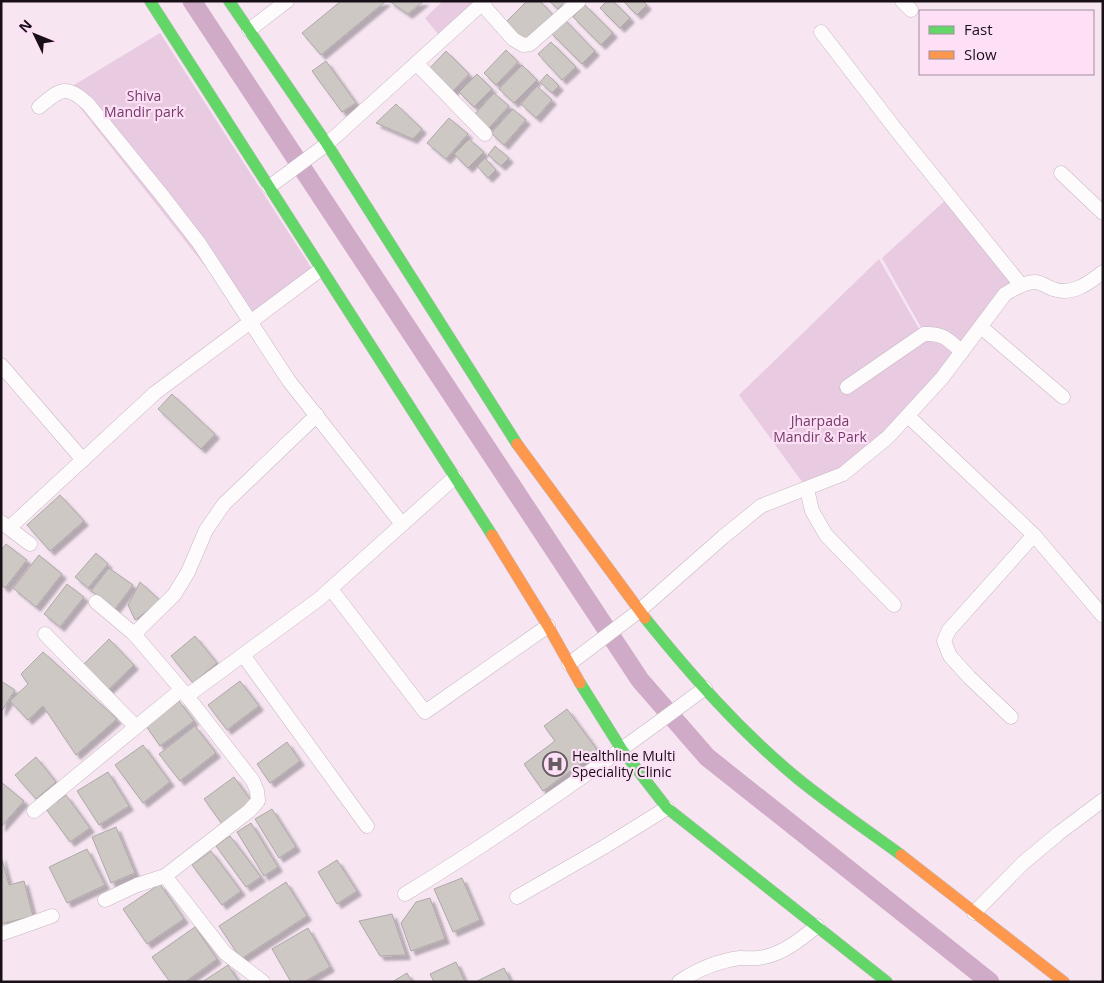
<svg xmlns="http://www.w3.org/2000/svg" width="1104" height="983" font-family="'Open Sans',sans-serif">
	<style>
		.green { fill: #e8cae1 }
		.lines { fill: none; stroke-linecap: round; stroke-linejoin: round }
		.canal { stroke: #d0abc8; stroke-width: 19 }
		.building { fill: #cdc8c4; stroke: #aea8a8; filter: url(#shadow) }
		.street-casing { stroke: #c5b8c1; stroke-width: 15 }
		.fast-casing { stroke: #c5b8c1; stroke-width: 12 }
		.slow-casing { stroke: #c5b8c1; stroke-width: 12 }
		.street { stroke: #fefbfd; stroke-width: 14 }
		.fast { stroke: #63d668; stroke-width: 11 }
		.slow { stroke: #ff974d; stroke-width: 11 }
		.labels { text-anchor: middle; stroke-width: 4.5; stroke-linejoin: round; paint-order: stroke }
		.park-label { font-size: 14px; fill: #743a69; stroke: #fde0f6 }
		.poi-label { font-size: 14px; fill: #191017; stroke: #fde0f6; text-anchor: start }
	</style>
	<defs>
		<filter id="shadow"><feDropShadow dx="4.5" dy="4.5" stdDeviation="1" flood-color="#0004"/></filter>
	</defs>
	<rect width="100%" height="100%" fill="#f7e6f2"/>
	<g class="green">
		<path d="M443,1H474L438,34L425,18Z"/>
		<path d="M160,33L314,272L249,322L66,90Z"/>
		<path d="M949,197L1019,284L961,350L923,331L882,258Z"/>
		<path d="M879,259L921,332L925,336L935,335L958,352L905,414L842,471L805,486L739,395Z"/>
	</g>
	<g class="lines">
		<path class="canal" d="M192,1L640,680L707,757L990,982"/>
	</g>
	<g class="building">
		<path d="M341,1H386L321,55L302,33Z"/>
		<path d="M389,1H424L408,14Z"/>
		<path d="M527,1H540L553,15L526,42L506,22Z"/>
		<path d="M549,1H565L558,9Z"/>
		<path d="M607,1H613L630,18L620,28L600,8Z"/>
		<path d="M623,1H643L647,5L637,15Z"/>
		<path d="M585,5L613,33L601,45L573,17Z"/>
		<path d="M563,18L595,51L582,64L550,32Z"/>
		<path d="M551,42L576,67L562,80L538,54Z"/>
		<path d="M506,50L518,62L496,85L484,73Z"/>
		<path d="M446,51L469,74L451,93L427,71Z"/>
		<path d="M326,61L356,103L342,112L312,71Z"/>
		<path d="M522,65L537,80L514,103L499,89Z"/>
		<path d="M477,74L492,89L474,107L459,92Z"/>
		<path d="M547,74L559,86L552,93L540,82Z"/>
		<path d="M537,86L552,100L536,118L521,104Z"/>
		<path d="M494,93L509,106L488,129L473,116Z"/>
		<path d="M396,104L422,129L413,139L376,123Z"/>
		<path d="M513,109L526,120L504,145L491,133Z"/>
		<path d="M449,118L468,134L446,159L427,143Z"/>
		<path d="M469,139L484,152L468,168L454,154Z"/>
		<path d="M495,146L509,158L501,166L488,155Z"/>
		<path d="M485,158L496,170L488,178L477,166Z"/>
		<path d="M172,394L215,434L201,449L158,409Z"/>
		<path d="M60,495L84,521L50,551L27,525Z"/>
		<path d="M6,544L27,560L5,588L1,585V550Z"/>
		<path d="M96,553L108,564L88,588L75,577Z"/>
		<path d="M39,555L62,574L36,607L13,588Z"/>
		<path d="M109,568L133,585L115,609L91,591Z"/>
		<path d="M140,582L161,601L135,620L128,605Z"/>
		<path d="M67,584L84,597L60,627L44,614Z"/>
		<path d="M195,636L217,663L193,683L171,656Z"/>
		<path d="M109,639L134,665L107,691L83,665Z"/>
		<path d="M43,652L117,719L76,755L43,706L28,720L10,701L28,684L21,674Z"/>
		<path d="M1,681L15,690L1,712Z"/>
		<path d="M240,681L259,706L227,730L208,705Z"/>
		<path d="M179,701L194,721L160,746L146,726Z"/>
		<path d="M567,709L598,751L543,791L524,764L555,741L544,726Z"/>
		<path d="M195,726L216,753L180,781L159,754Z"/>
		<path d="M287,742L300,761L270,783L257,764Z"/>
		<path d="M143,745L170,782L143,803L115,765Z"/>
		<path d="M36,757L56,782L36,799L15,775Z"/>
		<path d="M108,772L129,806L99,825L77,791Z"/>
		<path d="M234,777L252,802L222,824L204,799Z"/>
		<path d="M1,782L24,801L1,827Z"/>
		<path d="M66,795L90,828L70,842L46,809Z"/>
		<path d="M272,809L296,847L279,858L255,819Z"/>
		<path d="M251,823L278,867L264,876L237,832Z"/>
		<path d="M116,827L135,873L111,883L92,837Z"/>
		<path d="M230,836L261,877L246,887L216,846Z"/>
		<path d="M87,849L105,885L67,903L49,867Z"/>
		<path d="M211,851L241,891L222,905L192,865Z"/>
		<path d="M1,856L9,885L24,881L33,916L1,924Z"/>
		<path d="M337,860L357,891L337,904L318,872Z"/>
		<path d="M462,878L480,920L453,932L434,889Z"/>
		<path d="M286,882L307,916L241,959L219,926Z"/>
		<path d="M160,884L184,919L147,944L123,909Z"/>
		<path d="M430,898L445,939L411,951L401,923L416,902Z"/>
		<path d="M392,914L406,955L380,956L359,921Z"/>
		<path d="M195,927L217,959L185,982H170L152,957Z"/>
		<path d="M308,928L330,967L304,982H291L272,949Z"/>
		<path d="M456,962L465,982H434L430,974Z"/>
		<path d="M228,965L239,982H202Z"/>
		<path d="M504,968L511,982H475Z"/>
		<path d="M407,973L412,982H392Z"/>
	</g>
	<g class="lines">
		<defs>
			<g id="street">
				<path d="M902,1L911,10"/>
				<path d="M482,4L513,39L523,45L530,44L579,1"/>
				<path d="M249,30L287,1"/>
				<path d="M821,32L897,131L1021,285"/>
				<path d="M417,64L485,134"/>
				<path d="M39,107C60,89 66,84 88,104L161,194L199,243L289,381L402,524"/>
				<path d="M1061,173L1103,213"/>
				<path d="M269,187L327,144L485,1"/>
				<path d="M981,327L1063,397"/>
				<path d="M1,365L83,460"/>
				<path d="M847,387L924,334C943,333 948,339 962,352"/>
				<path d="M908,416L1034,535L1103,616"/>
				<path d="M807,489L812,511L826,535L894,605"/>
				<path d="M1,522L30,544"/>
				<path d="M9,528L155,393L320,270"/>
				<path d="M331,589L425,712L548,626"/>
				<path d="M96,602L134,634L187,696L253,781L257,791L258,801L249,811L165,876L137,885L105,900"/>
				<path d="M45,634L136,727"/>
				<path d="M134,634L174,595L188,572L206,530L224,504L317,415"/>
				<path d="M243,655L367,826"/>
				<path d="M569,664L639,611L723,537L761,506L843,474L888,437L942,378L1005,294C1014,289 1024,282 1035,282C1041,282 1047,287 1053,289C1072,296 1089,283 1103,272"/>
				<path d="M187,696L319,599L455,477"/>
				<path d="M1011,717L969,677L950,656L944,641L949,630L1034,535"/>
				<path d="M34,811L181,690"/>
				<path d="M165,876L225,953L263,982"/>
				<path d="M405,894C509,831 607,761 705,688"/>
				<path d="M517,897L604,847L667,808"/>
				<path d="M974,913L1023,863L1059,833L1103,800"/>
				<path d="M1,934L52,916"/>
				<path d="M679,982C698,969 717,961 740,958C748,958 756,959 764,957C784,953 801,939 817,926"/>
			</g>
			<g id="fast">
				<path d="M150,1L492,535"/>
				<path d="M229,1L327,144L517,444"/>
				<path d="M645,618C691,675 740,731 797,778C830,805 867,830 901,855"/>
				<path d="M580,683L622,750L667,808L887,982"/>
			</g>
			<g id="slow">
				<path d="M517,444L645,618"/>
				<path d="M492,535L548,626L580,683"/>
				<path d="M901,855L1064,982"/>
			</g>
		</defs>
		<use href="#street" class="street-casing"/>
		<use href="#fast" class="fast-casing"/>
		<use href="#slow" class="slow-casing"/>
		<use href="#street" class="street"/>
		<use href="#fast" class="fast"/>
		<use href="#slow" class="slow"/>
	</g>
	<defs>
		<symbol id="hospital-ring" viewBox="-11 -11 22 22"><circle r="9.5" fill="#fde0f6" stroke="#675b64" stroke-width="1.5"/><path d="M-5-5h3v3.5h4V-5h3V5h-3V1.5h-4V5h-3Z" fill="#675b64"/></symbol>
	</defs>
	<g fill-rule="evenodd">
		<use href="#hospital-ring" x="541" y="750" width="28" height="28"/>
	</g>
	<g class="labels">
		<g class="park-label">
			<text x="144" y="101">Shiva<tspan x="144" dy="16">Mandir park</tspan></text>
			<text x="820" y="426">Jharpada<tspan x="820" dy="16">Mandir &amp; Park</tspan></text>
		</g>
		<g class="poi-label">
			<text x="572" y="761">Healthline Multi<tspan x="572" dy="16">Speciality Clinic</tspan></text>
		</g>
	</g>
	<rect width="1104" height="983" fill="none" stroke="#191017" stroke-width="5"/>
	<rect x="919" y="10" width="175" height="65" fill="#fde0f6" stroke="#a28d9d"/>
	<rect x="929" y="26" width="25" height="8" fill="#63d668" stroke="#a28d9d"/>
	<text x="964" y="35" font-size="15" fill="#191017">Fast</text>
	<rect x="929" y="51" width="25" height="8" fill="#ff974d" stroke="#a28d9d"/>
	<text x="964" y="60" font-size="15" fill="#191017">Slow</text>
	<g transform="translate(35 35) rotate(313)" stroke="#fde0f6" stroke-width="4" paint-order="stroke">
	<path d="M0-4L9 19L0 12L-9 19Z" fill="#191017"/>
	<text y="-8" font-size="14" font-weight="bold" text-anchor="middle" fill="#191017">N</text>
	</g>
</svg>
